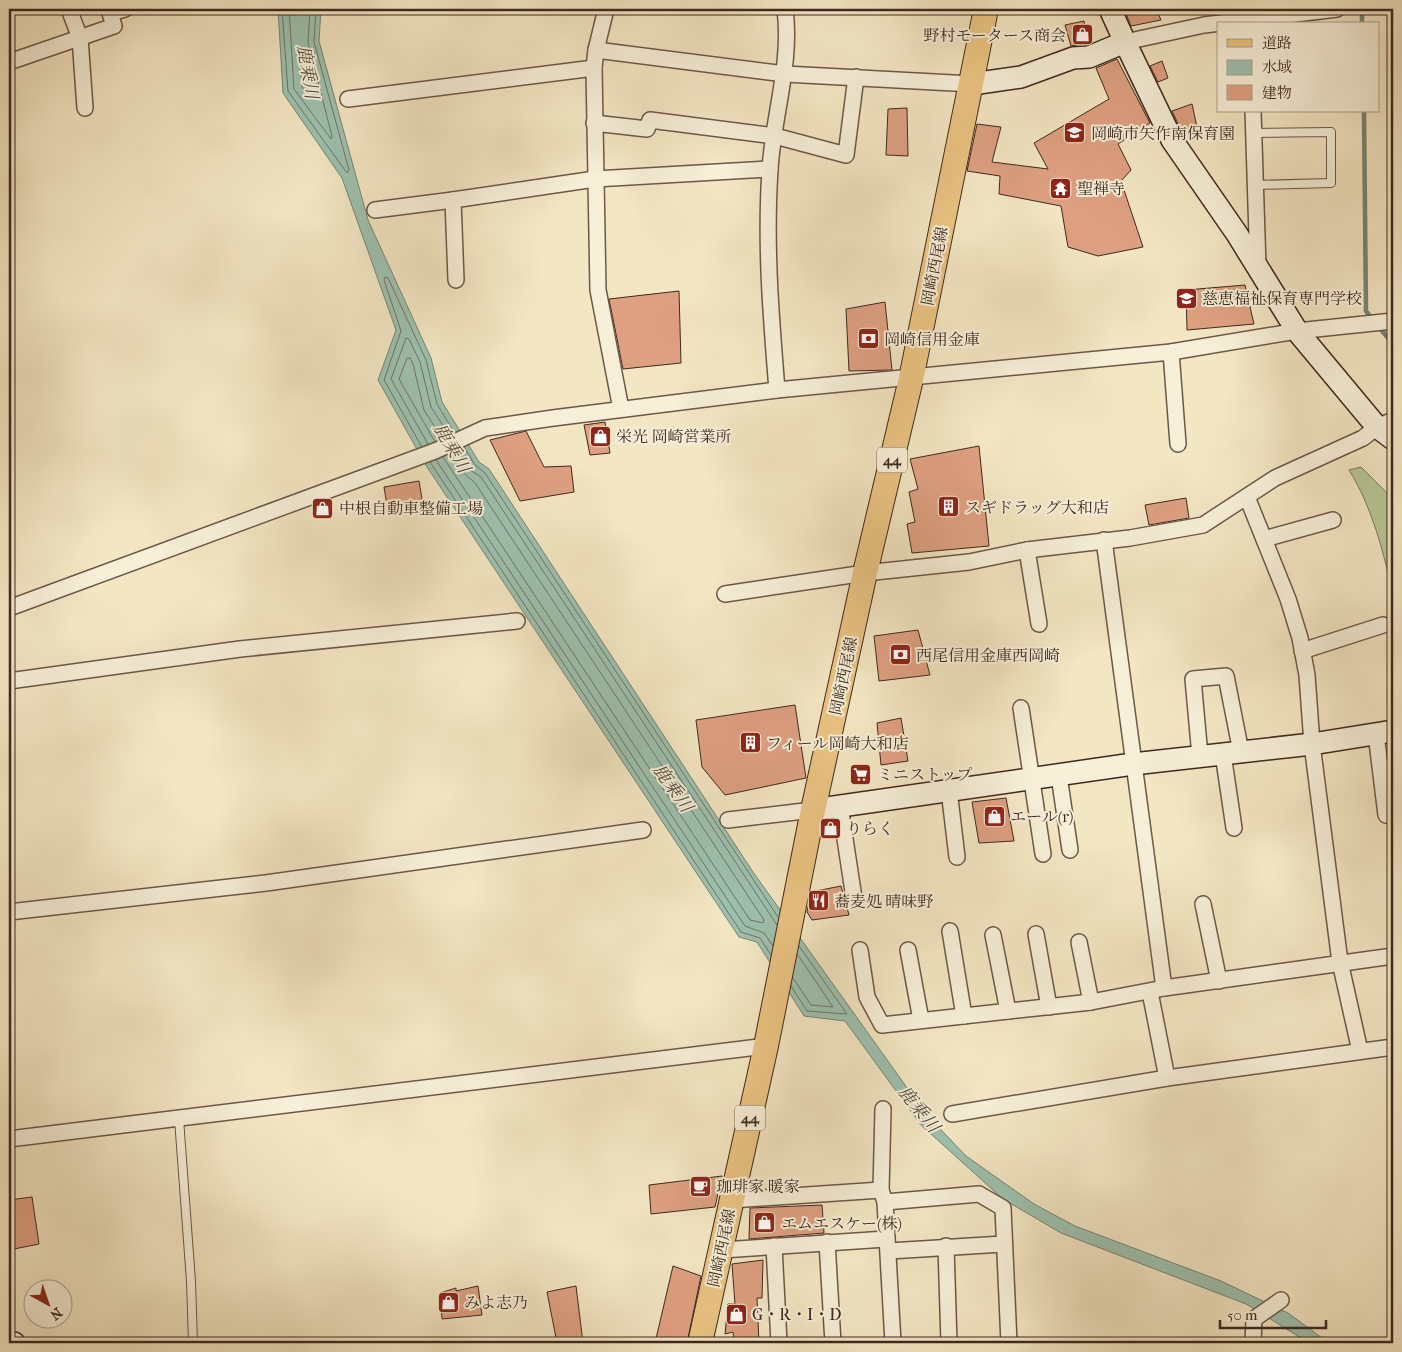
<svg xmlns="http://www.w3.org/2000/svg" width="1402" height="1352" font-family="'IM FELL French Canon','Noto Serif JP',serif">
	<style>
		.green { fill: #b8c696; stroke: #7c785a }
		.water { fill: #9dc0ae; stroke: #778474 }
		.lines { fill: none; stroke-linecap: round; stroke-linejoin: round }
		.shore { stroke: #6e7466; stroke-width: 1 }
		.stream { stroke: #778474; stroke-width: 4.5 }
		.building { fill: #dea081; stroke: #3f291e }
		.lane-casing { stroke: #6c5847; stroke-width: 10 }
		.street-casing { stroke: #6c5847; stroke-width: 18 }
		.secondary-casing { stroke: #3f291e; stroke-width: 24 }
		.primary-casing { stroke: #3f291e; stroke-width: 26 }
		.lane { stroke: #f7efd8; stroke-width: 8 }
		.street { stroke: #f7efd8; stroke-width: 15 }
		.secondary { stroke: #f7efd8; stroke-width: 21 }
		.primary { stroke: #eac382; stroke-width: 24 }
		.labels { text-anchor: middle; stroke-width: 4; stroke-linejoin: round; paint-order: stroke }
		.shield { fill: #f7efd8; stroke: #766456; stroke-width: 1 }
		.shield-label { font-size: 15px; font-weight: bold; fill: #3f291e }
		.poi-label { font-size: 16px; fill: #3f291e; stroke: #f7efd8; text-anchor: start }
		.street-label { font-size: 16px; fill: #3f291e; stroke: #f7efd8 }
		.water-label { font-size: 18px; font-style: italic; fill: #564f42; stroke: #f7efd8 }
	</style>
	<rect width="100%" height="100%" fill="#f3e6c3"/>
	<filter id="stains"><feTurbulence type="fractalNoise" baseFrequency=".004" numOctaves="4"/><feColorMatrix values="0 0 0 0 .2 0 0 0 0 .09 0 0 0 0 .02 0 0 0 .5 -.17"/></filter>
	<radialGradient id="worn" r=".72"><stop offset=".6" stop-color="#630" stop-opacity="0"/><stop offset="1" stop-color="#630" stop-opacity=".3"/></radialGradient>
	<path class="green" d="M1361,467L1389,495L1393,504V596C1384,553 1372,507 1349,470Z"/>
	<path class="water" d="M278,9H321L319,41L368,220L431,358L442,402L479,462L489,469L753,872L925,1113L966,1156L1034,1204L1075,1226L1221,1281L1288,1313L1329,1343H1309L1246,1304L1061,1233L1003,1199L921,1125L845,1021L804,1016L757,942L739,937L427,467L378,380L396,330L342,178L283,93Z"/>
	<g class="lines">
		<g class="shore">
			<path d="M282,9L288,91L347,173L349,170L314,42L316,9"/>
			<path d="M289,9L294,89L331,139L332,136L308,43L310,9"/>
			<path d="M302,60L305,61L314,96L312,99L302,87L300,62Z"/>
			<path d="M435,442L399,379L407,358H410L413,364L424,410L442,438"/>
			<path d="M428,444L391,379L406,338L409,339L420,362L431,407L449,435"/>
			<path d="M422,447L384,380L401,331L384,280L385,277L388,278L426,360L437,404L454,432"/>
			<path d="M464,447L475,465L485,473L778,917"/>
			<path d="M458,450L470,470L481,477L777,925"/>
			<path d="M443,457L750,920L763,923L764,920L475,483L465,474L451,453"/>
			<path d="M436,460L745,926L764,933L773,946"/>
			<path d="M430,462L741,932L760,938L771,955"/>
			<path d="M793,978L811,1005L833,1007L798,955"/>
			<path d="M791,986L807,1011L847,1014L799,946"/>
		</g>
		<g class="stream">
			<path d="M1362,9V24"/>
			<path d="M1364,111L1366,311L1373,320"/>
			<path d="M1378,326L1393,344"/>
		</g>
	</g>
	<g class="building">
		<path d="M1124,9H1156L1161,20L1131,26Z"/>
		<path d="M1084,21L1089,43L1071,46L1065,25Z"/>
		<path d="M1117,59L1150,123L1118,144L1131,170L1121,181L1143,247L1098,256L1068,247L1061,206L999,194L1000,176L967,171L977,124L1001,127L992,162L1048,169L1034,143L1109,99L1096,68Z"/>
		<path d="M1162,61L1168,78L1158,82L1150,66Z"/>
		<path d="M1192,104L1198,132L1184,136L1172,111Z"/>
		<path d="M907,108L908,156L886,155L888,109Z"/>
		<path d="M1245,285L1254,324L1187,330L1186,290Z"/>
		<path d="M679,291L681,363L623,369L609,299Z"/>
		<path d="M885,302L892,370L849,371L846,309Z"/>
		<path d="M605,422L610,453L590,455L584,425Z"/>
		<path d="M526,431L544,467L571,466L574,492L520,501L490,440Z"/>
		<path d="M979,446L989,546L912,553L907,524L915,522L909,492L918,489L910,459Z"/>
		<path d="M419,481L423,505L388,511L384,487Z"/>
		<path d="M1186,498L1189,518L1149,525L1145,505Z"/>
		<path d="M918,630L930,675L879,681L874,636Z"/>
		<path d="M795,705L806,778L725,795L702,767L696,720Z"/>
		<path d="M901,718L908,761L881,765L877,723Z"/>
		<path d="M1006,798L1014,841L979,843L972,802Z"/>
		<path d="M841,886L849,915L812,920L807,912L811,892Z"/>
		<path d="M722,1176L715,1207L651,1214L649,1185Z"/>
		<path d="M32,1197L39,1244L9,1250V1200Z"/>
		<path d="M822,1205L824,1233L749,1239L750,1208Z"/>
		<path d="M763,1260L762,1298H757L759,1343H734L733,1332L725,1334L728,1304H735L732,1264Z"/>
		<path d="M673,1266L701,1276L687,1343H655Z"/>
		<path d="M478,1286L482,1315L442,1319L440,1293L456,1288V1291Z"/>
		<path d="M576,1286L583,1343H557L547,1292Z"/>
	</g>
	<g class="lines">
		<defs>
			<g id="lane">
				<path d="M1254,133L1331,132V183L1256,185"/>
				<path d="M179,1119L191,1281L193,1343"/>
			</g>
			<g id="street">
				<path d="M69,9L80,38L85,108"/>
				<path d="M606,9L596,50L594,68L598,290L621,409"/>
				<path d="M1125,42L1204,25L1337,9"/>
				<path d="M596,50L785,74L972,84"/>
				<path d="M9,62L114,26L110,13L125,9"/>
				<path d="M348,99L594,68"/>
				<path d="M1253,111L1258,267"/>
				<path d="M594,123L647,129L650,120L775,136L846,155L856,77"/>
				<path d="M375,210L453,200"/>
				<path d="M456,280L453,200L595,179L770,169"/>
				<path d="M1171,352L1178,444"/>
				<path d="M777,390C771,317 765,244 770,170C773,116 792,64 785,9"/>
				<path d="M1247,497L1288,599L1300,638L1307,675L1312,744L1340,962L1360,1051"/>
				<path d="M1264,539L1333,520"/>
				<path d="M1104,540L1164,988"/>
				<path d="M1027,550L1039,624"/>
				<path d="M725,594L865,573L969,562L1027,550L1130,538L1203,525L1275,478L1363,438L1377,427L1393,420"/>
				<path d="M9,608L435,451L485,428L553,418L777,390L1171,352L1297,331L1393,321"/>
				<path d="M1302,651L1383,625"/>
				<path d="M9,681L240,649L517,621"/>
				<path d="M1021,708L1043,854"/>
				<path d="M1376,734L1386,815"/>
				<path d="M1223,754L1234,828"/>
				<path d="M1200,756L1193,679L1226,676L1241,752"/>
				<path d="M1059,776L1070,850"/>
				<path d="M949,790L957,857"/>
				<path d="M840,806L854,898"/>
				<path d="M728,820L813,810"/>
				<path d="M1203,904L1219,981"/>
				<path d="M9,912L266,883L643,830"/>
				<path d="M950,931L964,1016"/>
				<path d="M1036,934L1049,1007"/>
				<path d="M993,935L1008,1011"/>
				<path d="M1079,942L1091,1002"/>
				<path d="M860,950L867,997L882,1025L1091,1002L1164,988L1393,956"/>
				<path d="M908,950L921,1020"/>
				<path d="M1150,992L1167,1078"/>
				<path d="M883,1109L881,1190L885,1202L893,1343"/>
				<path d="M952,1114L1167,1078L1393,1047"/>
				<path d="M9,1139L766,1046"/>
				<path d="M732,1200L881,1190"/>
				<path d="M885,1202L979,1194L1003,1208L1009,1343"/>
				<path d="M827,1242L833,1343"/>
				<path d="M774,1246L779,1343"/>
				<path d="M946,1246L949,1343"/>
				<path d="M722,1250L886,1239"/>
				<path d="M889,1251L1003,1244"/>
				<path d="M1253,1343L1254,1319L1281,1300"/>
			</g>
			<g id="secondary">
				<path d="M1110,9L1125,42"/>
				<path d="M972,84L1021,77L1073,58L1089,57L1125,42L1172,140L1237,234L1297,331L1377,427L1393,439"/>
				<path d="M813,810L1133,764L1312,744L1393,731"/>
				<path d="M9,1343H14"/>
			</g>
			<path id="primary" d="M700,1343L766,1046L813,810L865,573L911,379L986,9"/>
		</defs>
		<use href="#lane" class="lane-casing"/>
		<use href="#street" class="street-casing"/>
		<use href="#secondary" class="secondary-casing"/>
		<use href="#primary" class="primary-casing"/>
		<use href="#lane" class="lane"/>
		<use href="#street" class="street"/>
		<use href="#secondary" class="secondary"/>
		<use href="#primary" class="primary"/>
	</g>
	<defs>
		<symbol id="shop-square" viewBox="-11 -11 22 22"><rect x="-9" y="-9" width="18" height="18" rx="4" fill="#8f2418" stroke="#f7efd8"/><path d="M-5-2.5h2.3a2.7 3.5 0 0 1 5.4 0H5L5.5 6h-11ZM-1.5-2.5h3a1.5 2.3 0 0 0-3 0Z" fill="#fff"/></symbol>
		<symbol id="school-square" viewBox="-11 -11 22 22"><rect x="-9" y="-9" width="18" height="18" rx="4" fill="#8f2418" stroke="#f7efd8"/><path d="M0-5L7-2L0 1L-7-2ZM-4 1L0 2.5L4 1V4Q0 6-4 4Z" fill="#fff"/></symbol>
		<symbol id="temple-square" viewBox="-11 -11 22 22"><rect x="-9" y="-9" width="18" height="18" rx="4" fill="#8f2418" stroke="#f7efd8"/><path d="M0-6L5-2H3V0L6.5 2.5H4V6H1.5V3h-3V6H-4V2.5H-6.5L-3 0V-2H-5Z" fill="#fff"/></symbol>
		<symbol id="university-square" viewBox="-11 -11 22 22"><rect x="-9" y="-9" width="18" height="18" rx="4" fill="#8f2418" stroke="#f7efd8"/><path d="M0-5L7-2L0 1L-7-2ZM-4 1L0 2.5L4 1V4Q0 6-4 4Z" fill="#fff"/></symbol>
		<symbol id="bank-square" viewBox="-11 -11 22 22"><rect x="-9" y="-9" width="18" height="18" rx="4" fill="#8f2418" stroke="#f7efd8"/><path d="M-6-4H6V4H-6ZM0-2.3a2.3 2.3 0 1 0 0 4.6a2.3 2.3 0 1 0 0-4.6Z" fill="#fff"/></symbol>
		<symbol id="building-square" viewBox="-11 -11 22 22"><rect x="-9" y="-9" width="18" height="18" rx="4" fill="#8f2418" stroke="#f7efd8"/><path d="M-4-6H4V6H1V3H-1V6H-4ZM-2.5-4.3h1.7v1.8h-1.7ZM.8-4.3h1.7v1.8H.8ZM-2.5-1h1.7V.8h-1.7ZM.8-1h1.7V.8H.8Z" fill="#fff"/></symbol>
		<symbol id="supermarket-square" viewBox="-11 -11 22 22"><rect x="-9" y="-9" width="18" height="18" rx="4" fill="#8f2418" stroke="#f7efd8"/><path d="M-6-5.5h2.5l.6 2H6L4.5 2H-2.5L-4.4-4H-6ZM-1.5 3.2a1.3 1.3 0 1 0 .1 0ZM3 3.2a1.3 1.3 0 1 0 .1 0Z" fill="#fff"/></symbol>
		<symbol id="restaurant-square" viewBox="-11 -11 22 22"><rect x="-9" y="-9" width="18" height="18" rx="4" fill="#8f2418" stroke="#f7efd8"/><path d="M-5-6h1v4h1v-4h1v4h1v-4h1v5L-1.5 .5V6h-2V.5L-5-1ZM5-6V6H3V1.5H1.5Q1.5-4 5-6Z" fill="#fff"/></symbol>
		<symbol id="cafe-square" viewBox="-11 -11 22 22"><rect x="-9" y="-9" width="18" height="18" rx="4" fill="#8f2418" stroke="#f7efd8"/><path d="M-5.5-4.5H6V0H3Q3 3.5 0 3.5H-2.5Q-5.5 3.5-5.5 0ZM3-3.2v2h1.7v-2ZM-6 4.5H4V6H-6Z" fill="#fff"/></symbol>
	</defs>
	<g fill-rule="evenodd">
		<use href="#shop-square" x="1070" y="22" width="25" height="25"/>
		<use href="#school-square" x="1062" y="120" width="25" height="25"/>
		<use href="#temple-square" x="1048" y="176" width="25" height="25"/>
		<use href="#university-square" x="1174" y="286" width="25" height="25"/>
		<use href="#bank-square" x="856" y="326" width="25" height="25"/>
		<use href="#shop-square" x="588" y="424" width="25" height="25"/>
		<use href="#building-square" x="936" y="494" width="25" height="25"/>
		<use href="#shop-square" x="310" y="496" width="25" height="25"/>
		<use href="#bank-square" x="888" y="642" width="25" height="25"/>
		<use href="#building-square" x="738" y="730" width="25" height="25"/>
		<use href="#supermarket-square" x="848" y="762" width="25" height="25"/>
		<use href="#shop-square" x="982" y="804" width="25" height="25"/>
		<use href="#shop-square" x="818" y="816" width="25" height="25"/>
		<use href="#restaurant-square" x="806" y="888" width="25" height="25"/>
		<use href="#cafe-square" x="688" y="1174" width="25" height="25"/>
		<use href="#shop-square" x="752" y="1210" width="25" height="25"/>
		<use href="#shop-square" x="436" y="1290" width="25" height="25"/>
		<use href="#shop-square" x="724" y="1302" width="25" height="25"/>
	</g>
	<g class="labels">
		<g class="shield">
			<rect x="877" y="447.5" width="30" height="25" rx="4"/>
			<rect x="735" y="1105.5" width="30" height="25" rx="4"/>
		</g>
		<g class="shield-label">
			<text x="892" y="465">44</text>
			<text x="750" y="1123">44</text>
		</g>
		<g class="poi-label">
			<text x="1066" y="41" text-anchor="end">野村モータース商会</text>
			<text x="1091" y="139">岡崎市矢作南保育園</text>
			<text x="1077" y="194">聖禅寺</text>
			<text x="1202" y="304">慈恵福祉保育専門学校</text>
			<text x="884" y="345">岡崎信用金庫</text>
			<text x="616" y="442">栄光 岡崎営業所</text>
			<text x="965" y="513">スギドラッグ大和店</text>
			<text x="339" y="514">中根自動車整備工場</text>
			<text x="916" y="661">西尾信用金庫西岡崎</text>
			<text x="766" y="749">フィール岡崎大和店</text>
			<text x="877" y="780">ミニストップ</text>
			<text x="1010" y="822">エール(r)</text>
			<text x="846" y="834">りらく</text>
			<text x="834" y="907">蕎麦処 晴味野</text>
			<text x="716" y="1192">珈琲家 暖家</text>
			<text x="781" y="1229">エムエスケー(株)</text>
			<text x="464" y="1308">みよ志乃</text>
			<text x="752" y="1320">G・R・I・D</text>
		</g>
		<g class="street-label">
			<text transform="translate(934 266) rotate(-79)" y="6">岡崎西尾線</text>
			<text transform="translate(843 676) rotate(-78)" y="6">岡崎西尾線</text>
			<text transform="translate(721 1248) rotate(-78)" y="6">岡崎西尾線</text>
		</g>
		<g class="water-label">
			<text transform="translate(308 72) rotate(81)" y="6">鹿乗川</text>
			<text transform="translate(452 448) rotate(60)" y="6">鹿乗川</text>
			<text transform="translate(673 788) rotate(55)" y="6">鹿乗川</text>
			<text transform="translate(919 1109) rotate(51)" y="6">鹿乗川</text>
		</g>
	</g>
	<rect width="1402" height="1352" fill="none" stroke="#f3e6c3" stroke-width="30"/>
	<rect x="10" y="10" width="1382" height="1332" fill="none" stroke="#3f291e" stroke-width="2.5"/>
	<rect x="15" y="15" width="1372" height="1322" fill="none" stroke="#3f291e"/>
	<rect x="1217" y="22" width="162" height="90" fill="#f7efd8" stroke="#ada08e"/>
	<rect x="1227" y="39" width="25" height="8" fill="#eac382" stroke="#ada08e"/>
	<text x="1262" y="48" font-size="15" fill="#3f291e">道路</text>
	<rect x="1227" y="60" width="25" height="15" fill="#9dc0ae" stroke="#ada08e"/>
	<text x="1262" y="72" font-size="15" fill="#3f291e">水域</text>
	<rect x="1227" y="85" width="25" height="15" fill="#dea081" stroke="#ada08e"/>
	<text x="1262" y="98" font-size="15" fill="#3f291e">建物</text>
	<g transform="translate(48 1304) rotate(140)"><circle r="24" fill="#f7efd8" stroke="#ada08e"/>
	<path d="M0-4L9 19L0 12L-9 19Z" fill="#8f2418"/>
	<text y="-8" font-size="14" font-weight="bold" text-anchor="middle" fill="#3f291e">N</text>
	</g>
	<path d="M1220 1320v8h106v-8" fill="none" stroke="#3f291e" stroke-width="2.5"/>
	<text x="1227" y="1320" font-size="15" fill="#3f291e" stroke="#f7efd8" stroke-width="4" paint-order="stroke">50 m</text>
	<rect width="100%" height="100%" filter="url(#stains)"/>
	<rect width="100%" height="100%" fill="url(#worn)"/>
</svg>
